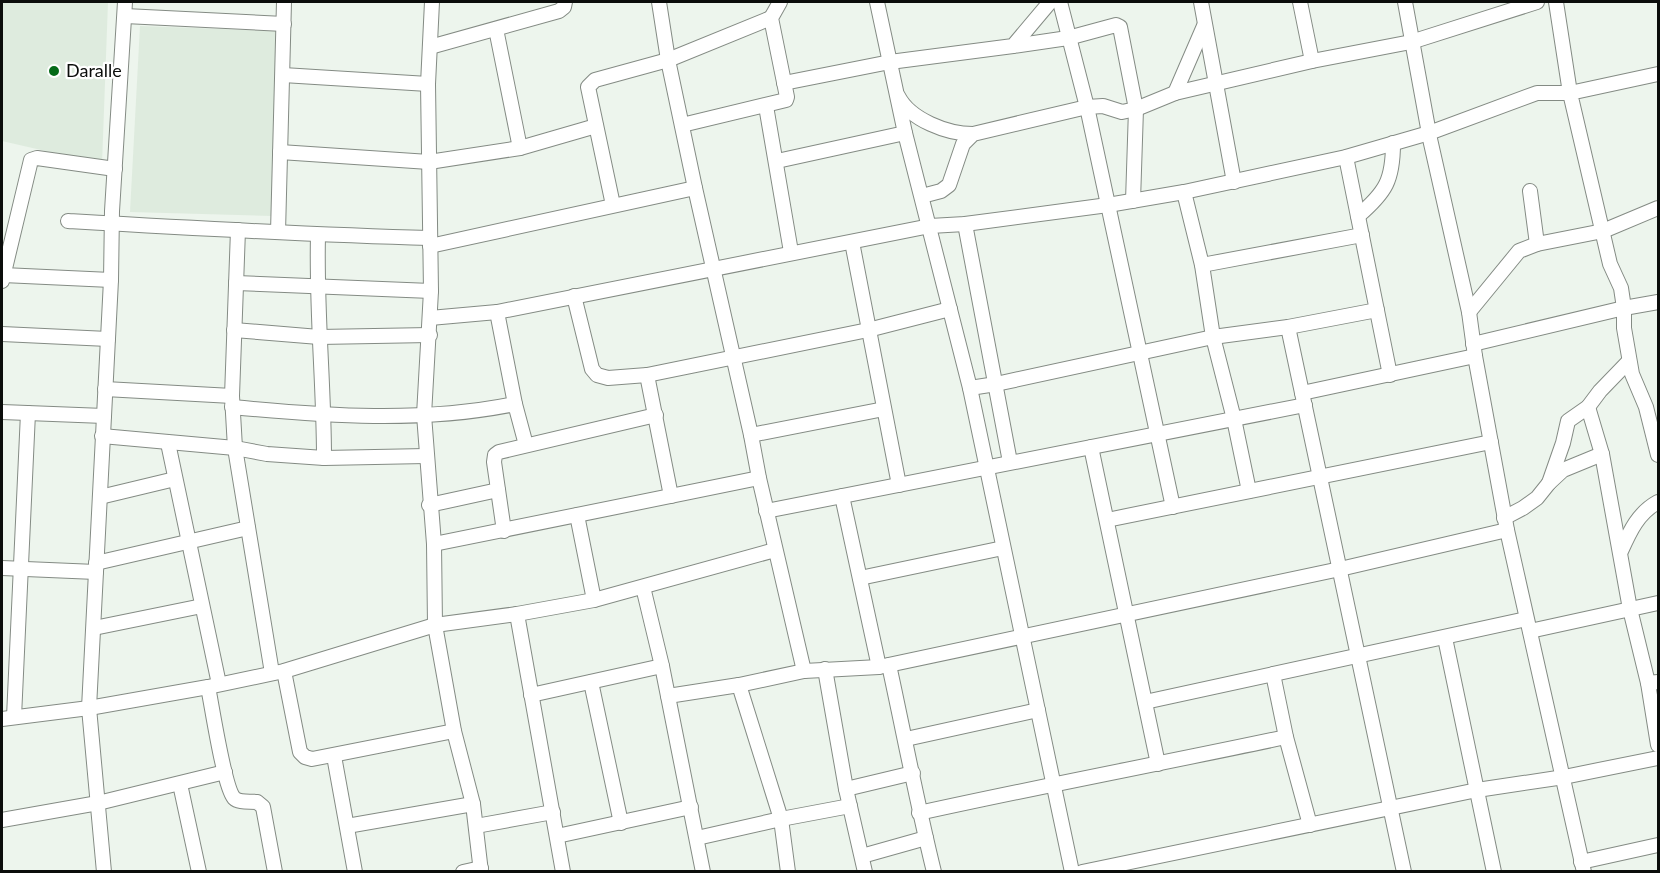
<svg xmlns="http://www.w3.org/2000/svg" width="1660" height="873" font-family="Lato,sans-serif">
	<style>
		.built { fill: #deebde }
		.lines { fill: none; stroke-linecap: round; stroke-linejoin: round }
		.minor-casing { stroke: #848b84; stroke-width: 16 }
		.minor { stroke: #fff; stroke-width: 14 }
		.poi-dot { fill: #046a17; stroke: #fff; stroke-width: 2 }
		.labels { text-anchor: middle; stroke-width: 4.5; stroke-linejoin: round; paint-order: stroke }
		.poi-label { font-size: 18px; fill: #0b0d0b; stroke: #fff; text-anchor: start }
	</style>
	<rect width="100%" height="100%" fill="#edf5ed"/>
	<g class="built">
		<path d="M2,2H108L102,164L2,141Z"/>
		<path d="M140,26L277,31L272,216L130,212Z"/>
	</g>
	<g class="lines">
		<defs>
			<g id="minor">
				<path d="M432,2L428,84L431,291L424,415L434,544L435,625L454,731L473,804L481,872"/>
				<path d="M659,2L668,60L695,188L751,435L759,478L804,671"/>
				<path d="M877,2L905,133L970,388L1072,872"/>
				<path d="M1060,2L1087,107L1173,507"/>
				<path d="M1201,2L1234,182"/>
				<path d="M1300,2L1312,61"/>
				<path d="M1405,2L1430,139L1469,312L1475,356L1507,530L1584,872"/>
				<path d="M125,16L284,24"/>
				<path d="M496,29L520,148"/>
				<path d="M1013,46L1068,38L1116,25L1120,27L1136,109L1133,201"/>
				<path d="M430,47L559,11L564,7L565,2"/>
				<path d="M1658,74L1570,93L1610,264L1621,288L1624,308V328L1632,374L1646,407L1658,455"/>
				<path d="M283,75L428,84"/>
				<path d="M784,83L890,62L1013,46L1050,2"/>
				<path d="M1175,93L1204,26"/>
				<path d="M898,96C910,120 948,134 973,134"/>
				<path d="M766,106L791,252"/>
				<path d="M682,125L786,100L787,97L771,18L780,2"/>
				<path d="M280,152L429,162L520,148L596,126"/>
				<path d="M1346,157L1390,375"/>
				<path d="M777,161L905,133"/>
				<path d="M1530,191L1537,244"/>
				<path d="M1184,192L1202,265L1213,337L1234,419L1249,491"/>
				<path d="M922,196L941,191L949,185L963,144L973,134L1087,107L1103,106L1122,112L1136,109L1175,93L1312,61L1411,42L1537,2"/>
				<path d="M613,205L588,87L595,80L668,60L771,18"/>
				<path d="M1358,216C1386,192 1393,180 1393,143"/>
				<path d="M68,221C189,228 309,235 429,238"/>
				<path d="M965,224L1010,462"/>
				<path d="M238,230L232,396L235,448L272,673"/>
				<path d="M278,232L284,2"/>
				<path d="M318,236C316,310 324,384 324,458"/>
				<path d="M852,242L899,485"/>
				<path d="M430,246L695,188"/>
				<path d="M1202,265L1362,235"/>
				<path d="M3,275L111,280"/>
				<path d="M2,281L31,160L37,158L115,169"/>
				<path d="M236,283L431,291"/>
				<path d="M574,296L592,369L597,375L608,378L647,375L868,330L950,309"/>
				<path d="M497,312L515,404"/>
				<path d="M1469,312L1519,251L1537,244L1603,231L1658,208"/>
				<path d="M430,318L497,312L930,226L965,224L1108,205L1184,192L1346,157L1429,133L1537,93H1570L1556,2"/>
				<path d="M1288,327L1404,872"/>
				<path d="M234,330L319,337L430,335"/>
				<path d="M2,334L108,339"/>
				<path d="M1473,344L1624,308L1658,302"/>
				<path d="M647,375L671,496"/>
				<path d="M970,388L996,384L1213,337L1288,327L1377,310"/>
				<path d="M105,389L232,396"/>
				<path d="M1302,393L1475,356"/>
				<path d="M232,407C326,416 422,423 515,404L526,445"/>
				<path d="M1588,407L1602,454L1630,609L1648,683L1658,682"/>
				<path d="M2,412L104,416"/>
				<path d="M751,435L884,409"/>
				<path d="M102,436L235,448L267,454L324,458L426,456"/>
				<path d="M168,443L219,684"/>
				<path d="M1091,447L1158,764"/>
				<path d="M1549,483L1563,443L1568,421L1588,407L1600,391L1629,361"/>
				<path d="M842,496L879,667"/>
				<path d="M100,497L175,479"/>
				<path d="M429,505L498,490"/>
				<path d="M766,511L1305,405"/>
				<path d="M577,515L594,600"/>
				<path d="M1504,518L1523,508L1537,498L1549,483L1563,470L1602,454"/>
				<path d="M1107,520L1491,442"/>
				<path d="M504,531L494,462L495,455L499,452L656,415"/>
				<path d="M434,544L759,478"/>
				<path d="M1621,551C1630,531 1638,513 1658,502"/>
				<path d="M96,563L248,528"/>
				<path d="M2,568L96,572"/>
				<path d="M860,578L1003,548"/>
				<path d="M643,587L662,666L703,872"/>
				<path d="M517,614L563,872"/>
				<path d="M94,628L202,606"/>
				<path d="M1530,631L1658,603"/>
				<path d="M1445,638L1494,872"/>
				<path d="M889,665C904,734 917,803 934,872"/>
				<path d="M825,669L846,789L865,872"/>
				<path d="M284,671L300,752L305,757L312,759L454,731"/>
				<path d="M1273,674L1286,737L1310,825"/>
				<path d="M591,682L621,823"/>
				<path d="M1648,683L1658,745"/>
				<path d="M739,685L781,819L788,872"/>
				<path d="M208,687C212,706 224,787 234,798C239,803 250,801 257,802L263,807L275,872"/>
				<path d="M531,695L662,666"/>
				<path d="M668,696L739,685L804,671L879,667L1340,569L1507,530"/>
				<path d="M1145,702L1526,619"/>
				<path d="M14,717L28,413"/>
				<path d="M2,719L89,708L208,687L284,671L435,625L517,614L594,600L775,550"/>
				<path d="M906,739L1038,710"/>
				<path d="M334,756L355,872"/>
				<path d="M180,784L199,872"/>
				<path d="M846,789L913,773"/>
				<path d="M919,813C1041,786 1164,763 1286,737"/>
				<path d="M2,820L98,803L225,772"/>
				<path d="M347,826L473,804"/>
				<path d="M476,826L553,812"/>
				<path d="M557,836L691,807"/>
				<path d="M697,838L781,819L850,806"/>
				<path d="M862,856L926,838"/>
				<path d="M1581,862L1658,845"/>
				<path d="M104,872L89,708L111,280L112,211L125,2"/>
				<path d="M463,872L481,868"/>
				<path d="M1082,872L1477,790L1564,777L1658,758"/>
			</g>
		</defs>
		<use href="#minor" class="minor-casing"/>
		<use href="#minor" class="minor"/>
	</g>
	<circle class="poi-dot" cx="54" cy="71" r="6"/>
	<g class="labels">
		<g class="poi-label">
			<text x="66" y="77">Daralle</text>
		</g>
	</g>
	<rect width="1660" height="873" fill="none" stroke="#0b0d0b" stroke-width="6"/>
</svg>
